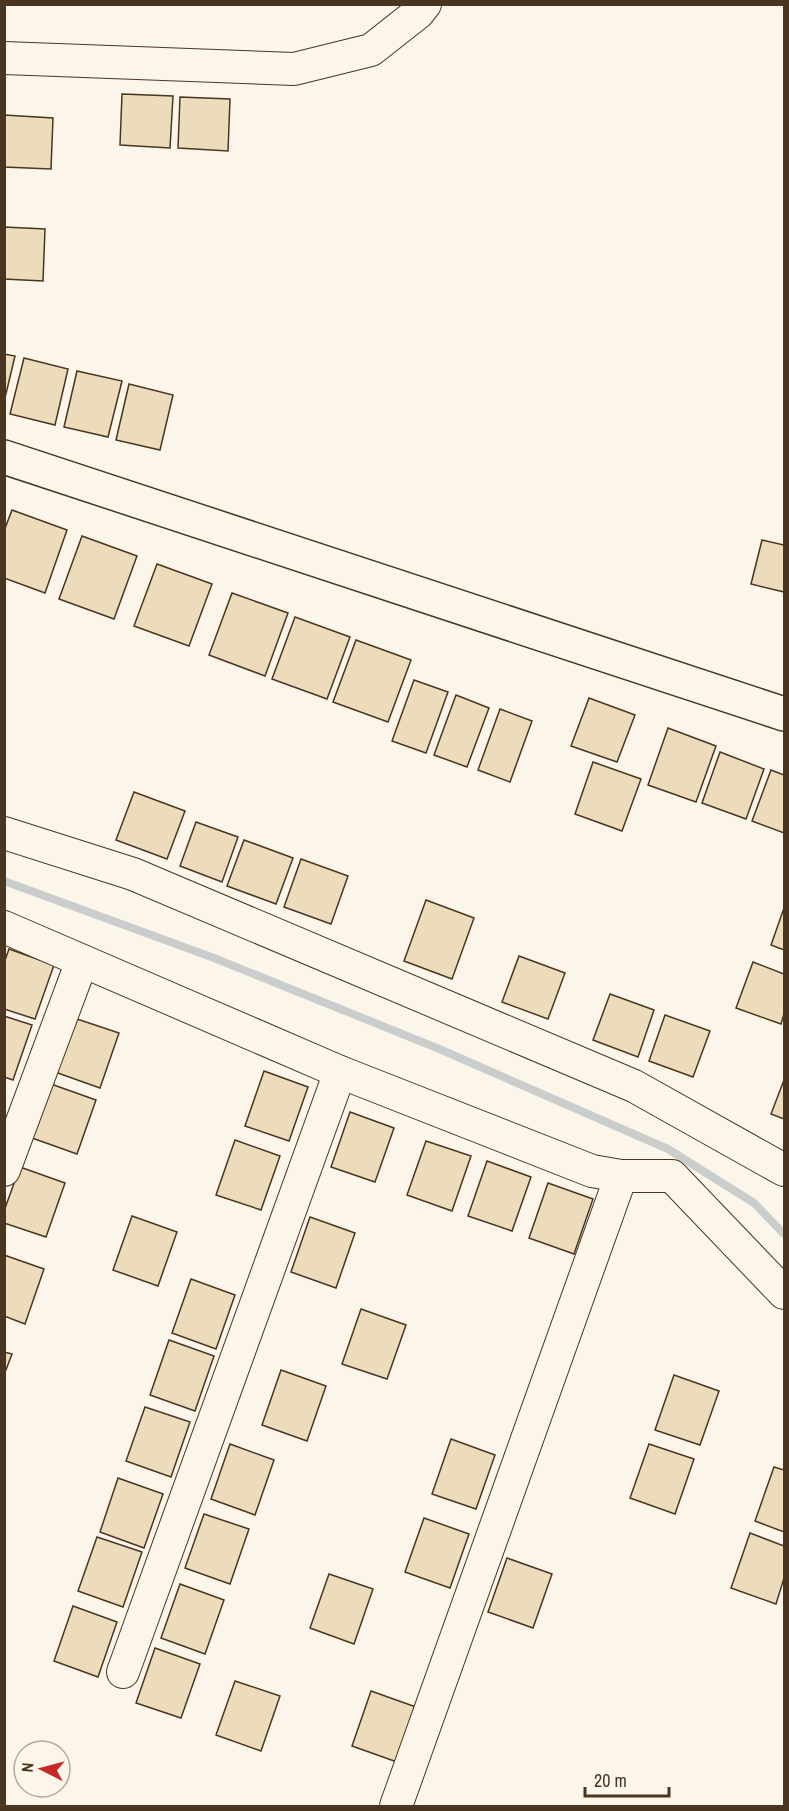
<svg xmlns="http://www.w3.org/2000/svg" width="789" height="1811" font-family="'Archivo Narrow',sans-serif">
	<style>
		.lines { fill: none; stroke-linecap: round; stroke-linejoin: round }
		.stream { stroke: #c9cecd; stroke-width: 8 }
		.building { fill: #ecdcbc; stroke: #4a3520; stroke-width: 1.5 }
		.minor-casing { stroke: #4a3520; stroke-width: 34 }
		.major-casing { stroke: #4a3520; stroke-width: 36 }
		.minor { stroke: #fbf6e9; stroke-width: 32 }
		.major { stroke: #fbf6e9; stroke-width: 33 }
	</style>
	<rect width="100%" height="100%" fill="#fbf6e9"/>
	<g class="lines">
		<path class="stream" d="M4,881L214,958L437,1048L668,1149L754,1203L784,1234"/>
	</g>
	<g class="building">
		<path d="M122,94L173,96L170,148L120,145Z"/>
		<path d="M180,97L230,99L228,151L178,148Z"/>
		<path d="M4,115L53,118L51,169L4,167Z"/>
		<path d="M4,227L45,229L43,281L4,279Z"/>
		<path d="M4,354L15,356L4,402Z"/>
		<path d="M24,358L68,369L55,425L10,414Z"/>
		<path d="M77,371L122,381L108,437L64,427Z"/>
		<path d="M129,384L173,395L160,450L116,440Z"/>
		<path d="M12,510L67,530L45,593L4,578V531Z"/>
		<path d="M82,536L137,556L114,619L59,599Z"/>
		<path d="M762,540L784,545V592L751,584Z"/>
		<path d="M157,564L212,584L189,646L134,626Z"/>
		<path d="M232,593L288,613L265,676L209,655Z"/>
		<path d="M295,617L350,637L327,699L272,679Z"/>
		<path d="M356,640L411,660L388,722L333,702Z"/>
		<path d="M414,680L448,692L426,753L392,741Z"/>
		<path d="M456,695L489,708L467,767L434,755Z"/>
		<path d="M589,698L635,715L617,762L571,746Z"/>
		<path d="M500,709L532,721L510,782L478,770Z"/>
		<path d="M668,728L716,746L696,802L648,785Z"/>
		<path d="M720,752L764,769L746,819L702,803Z"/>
		<path d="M593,762L641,779L622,831L575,814Z"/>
		<path d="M771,770L784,775V833L752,821Z"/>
		<path d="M134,792L185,811L167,859L116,840Z"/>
		<path d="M196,822L238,837L222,882L180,866Z"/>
		<path d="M244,840L293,858L276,904L227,886Z"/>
		<path d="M301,859L348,876L331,924L284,907Z"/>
		<path d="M426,900L474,918L452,979L404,961Z"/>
		<path d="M784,908V950L771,945Z"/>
		<path d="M9,949L54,965L35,1019L4,1009V963Z"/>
		<path d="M519,956L565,973L548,1019L502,1002Z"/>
		<path d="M753,962L784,974V1014L781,1024L736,1008Z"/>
		<path d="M610,994L654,1010L638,1057L593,1040Z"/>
		<path d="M665,1015L710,1031L693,1077L649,1061Z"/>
		<path d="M4,1016L32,1025L13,1080L4,1077Z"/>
		<path d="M74,1018L119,1033L100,1088L55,1072Z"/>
		<path d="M264,1071L308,1087L289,1141L245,1126Z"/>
		<path d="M784,1080V1119L771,1114Z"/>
		<path d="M51,1084L96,1100L77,1154L32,1138Z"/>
		<path d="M350,1112L394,1128L375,1182L331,1167Z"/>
		<path d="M235,1140L280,1156L261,1210L216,1195Z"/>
		<path d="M426,1141L471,1156L452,1211L407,1195Z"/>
		<path d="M487,1161L531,1177L512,1231L468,1216Z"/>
		<path d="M20,1167L65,1183L46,1237L4,1223V1211Z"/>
		<path d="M548,1183L593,1199L574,1254L529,1238Z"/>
		<path d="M132,1216L177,1232L158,1286L113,1270Z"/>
		<path d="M310,1217L355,1233L336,1288L291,1272Z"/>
		<path d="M4,1255L44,1269L25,1324L4,1316Z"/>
		<path d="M191,1279L235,1295L216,1349L172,1333Z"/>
		<path d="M361,1309L406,1325L387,1379L342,1364Z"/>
		<path d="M169,1340L214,1356L195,1411L150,1395Z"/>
		<path d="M4,1352L12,1354L4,1375Z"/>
		<path d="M281,1370L326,1386L307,1441L262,1425Z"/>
		<path d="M674,1375L719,1391L700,1445L655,1430Z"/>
		<path d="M145,1407L190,1422L171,1477L126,1461Z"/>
		<path d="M451,1439L495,1455L476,1509L432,1494Z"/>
		<path d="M230,1444L274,1460L255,1515L211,1499Z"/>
		<path d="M649,1444L694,1459L675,1514L630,1498Z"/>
		<path d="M774,1467L784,1470V1532L755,1521Z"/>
		<path d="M118,1478L163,1494L144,1548L100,1532Z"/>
		<path d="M204,1514L249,1529L230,1584L185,1568Z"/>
		<path d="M424,1518L469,1534L450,1588L405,1572Z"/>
		<path d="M750,1533L784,1546V1578L776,1604L731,1588Z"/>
		<path d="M97,1537L142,1552L123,1607L78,1591Z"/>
		<path d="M507,1558L552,1574L533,1628L488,1612Z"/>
		<path d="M329,1574L373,1589L354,1644L310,1628Z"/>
		<path d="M180,1584L224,1600L205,1654L161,1638Z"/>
		<path d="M73,1606L117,1622L98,1677L54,1661Z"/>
		<path d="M155,1648L200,1664L181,1718L136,1703Z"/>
		<path d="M235,1681L280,1696L261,1751L216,1735Z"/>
		<path d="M371,1691L416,1707L397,1762L352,1746Z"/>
	</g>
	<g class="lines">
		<defs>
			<g id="minor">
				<path d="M4,58L294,69L371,50L418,13L425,4"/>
				<path d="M4,833L133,874L634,1086L784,1170"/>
				<path d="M4,927L340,1072L592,1171L621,1176H672L784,1293"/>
				<path d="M4,1170L82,961"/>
				<path d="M123,1672L340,1072"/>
				<path d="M396,1806L621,1176"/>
			</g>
			<path id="major" d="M4,457L784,714"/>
		</defs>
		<use href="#minor" class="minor-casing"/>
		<use href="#major" class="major-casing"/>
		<use href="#minor" class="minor"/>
		<use href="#major" class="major"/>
	</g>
	<rect width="789" height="1811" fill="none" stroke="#4a3520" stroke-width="12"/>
	<g transform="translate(42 1769) rotate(276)"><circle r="28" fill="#fbf6e9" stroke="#b4a999" stroke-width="1.5"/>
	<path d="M0-4.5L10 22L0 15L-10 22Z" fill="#c62828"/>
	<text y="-9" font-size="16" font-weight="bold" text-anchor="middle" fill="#4a3520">N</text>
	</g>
	<path d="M585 1787v9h84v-9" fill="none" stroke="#4a3520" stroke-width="3"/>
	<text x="594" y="1787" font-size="18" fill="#4a3520" stroke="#fbf6e9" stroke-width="4.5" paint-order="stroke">20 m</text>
</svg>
